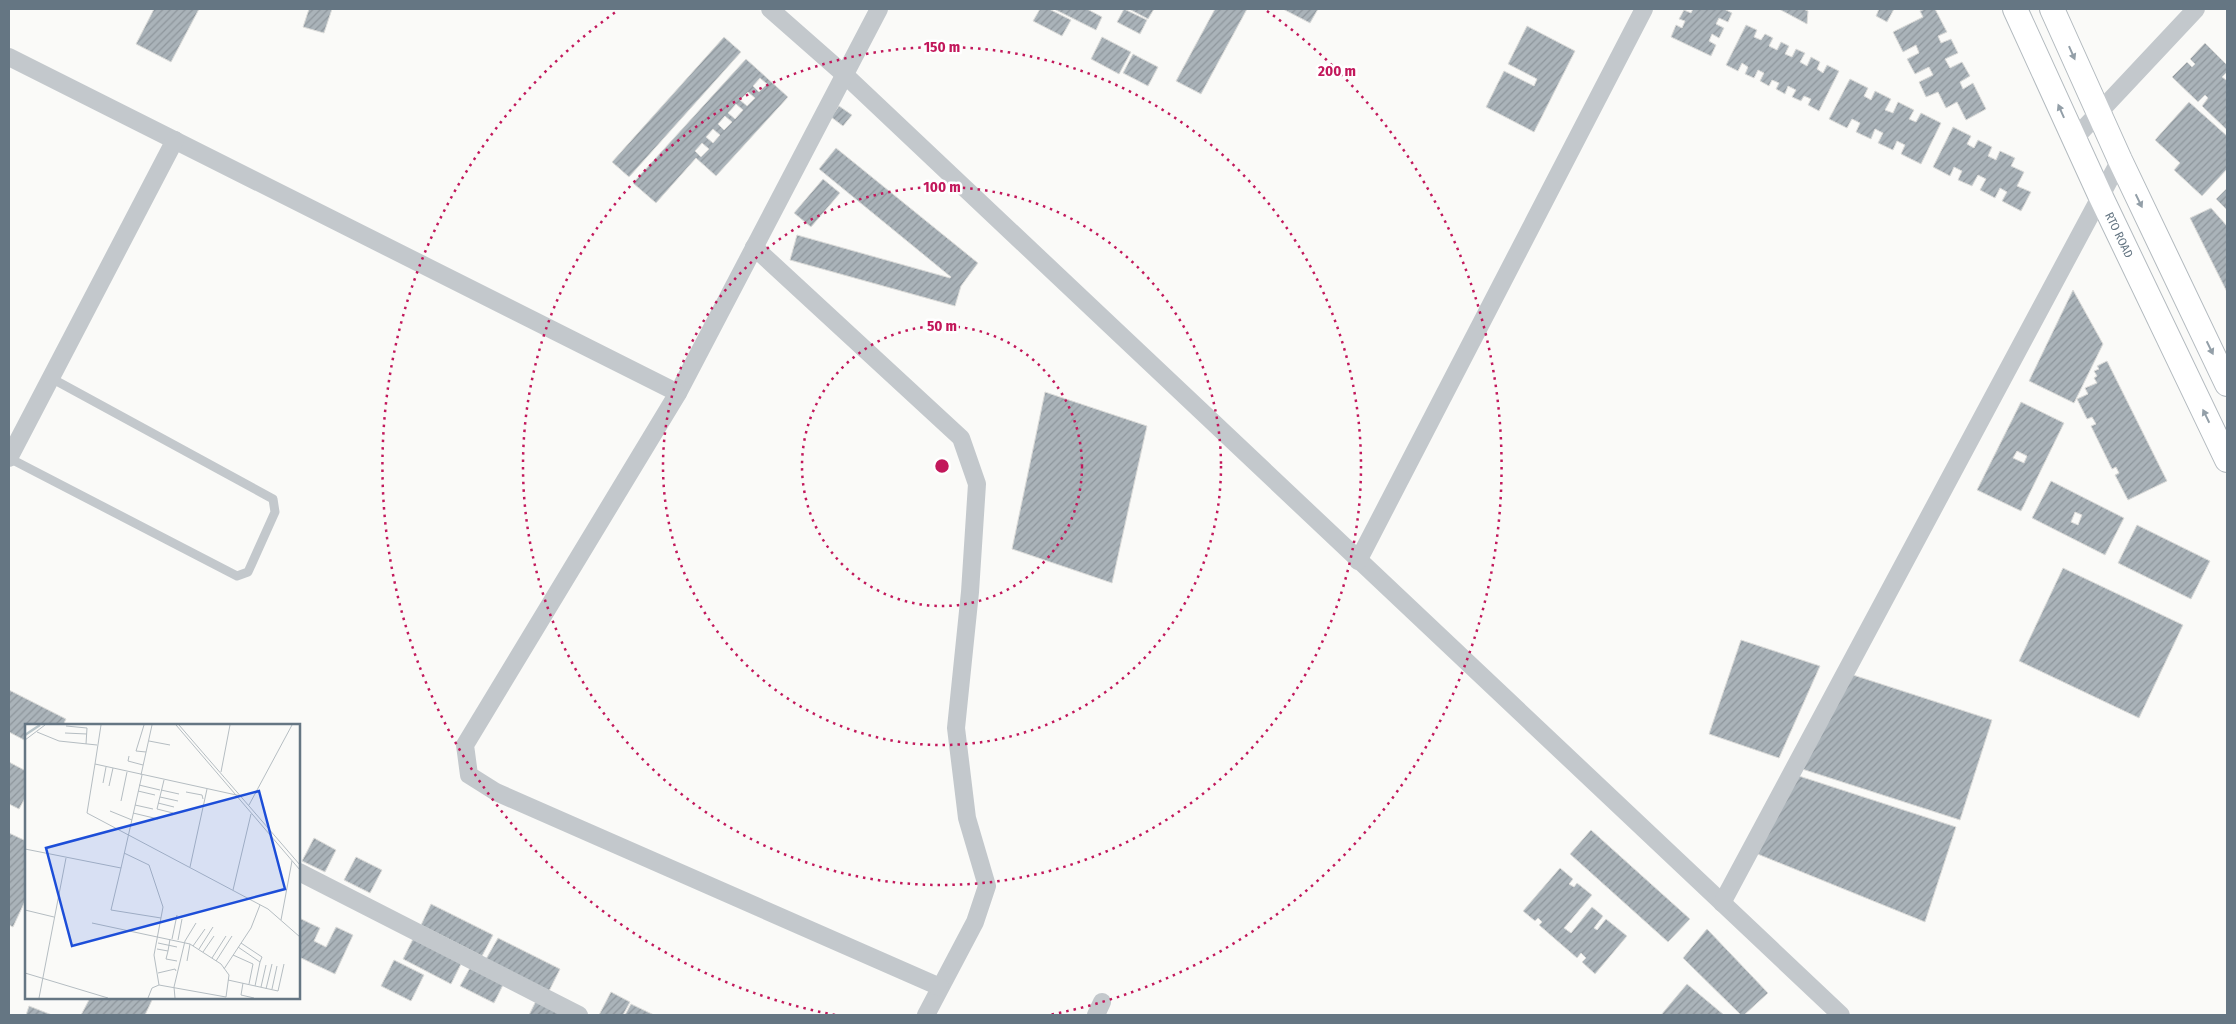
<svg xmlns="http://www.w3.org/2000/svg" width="2236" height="1024" font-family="'Fira Sans Condensed',sans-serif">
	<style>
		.building { fill: url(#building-hatch); stroke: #dcdcda; fill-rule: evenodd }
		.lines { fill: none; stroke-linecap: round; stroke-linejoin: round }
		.secondary-casing { stroke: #b3babf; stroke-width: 26 }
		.lane { stroke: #c3c8cc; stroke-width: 9 }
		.street { stroke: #c3c8cc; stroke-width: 18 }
		.secondary { stroke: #fff; stroke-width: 24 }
		.oneway { fill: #939fa8 }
		.ring { fill: none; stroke: #c2185b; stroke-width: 2.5; stroke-dasharray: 2.5 5 }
		.labels { text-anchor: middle; stroke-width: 5; stroke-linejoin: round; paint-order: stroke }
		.street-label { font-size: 12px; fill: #657683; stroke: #fff }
		.inset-river { fill: none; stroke: #bbc7cb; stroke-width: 2.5 }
		.inset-road { fill: none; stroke: #b5bdc2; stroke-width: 1 }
		.view { fill: #1d4ed8; fill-opacity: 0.15; stroke: #1d4ed8; stroke-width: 2.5 }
		.inset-edge { fill: none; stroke: #657683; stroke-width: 2.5 }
		.centre { fill: #c2185b; stroke: #fff; stroke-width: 2.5 }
		.ring-label { font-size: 15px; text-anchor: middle; font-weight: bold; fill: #c2185b; stroke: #fff; stroke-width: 5; stroke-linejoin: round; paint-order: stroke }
	</style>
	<defs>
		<pattern id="building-hatch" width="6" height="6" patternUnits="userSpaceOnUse" patternTransform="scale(1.25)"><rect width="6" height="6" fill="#aab3b9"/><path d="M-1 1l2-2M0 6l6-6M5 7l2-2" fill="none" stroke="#8e969c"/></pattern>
	</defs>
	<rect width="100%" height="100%" fill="#fafaf8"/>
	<g class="building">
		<path d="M154,9H199L171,62L136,44Z"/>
		<path d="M309,9H332L324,33L303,27Z"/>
		<path d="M1040,9H1049L1071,20L1062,36L1033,21Z"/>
		<path d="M1054,9H1087L1102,17L1096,30Z"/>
		<path d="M1124,9L1147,20L1140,34L1117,22Z"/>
		<path d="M1129,9H1154L1148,19Z"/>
		<path d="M1215,9H1247L1201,94L1176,81Z"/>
		<path d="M1283,9H1318L1310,23Z"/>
		<path d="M1693,9H1724L1732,13L1728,22L1719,18L1716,24L1724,28L1719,38L1712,34L1709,41L1716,45L1711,56L1671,37L1676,25L1682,28L1685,21L1679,19L1684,10L1691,13Z"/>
		<path d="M1779,9H1803L1808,11L1807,24Z"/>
		<path d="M1879,9H1894L1887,22L1876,16Z"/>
		<path d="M1925,9H1935L1947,32L1938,36L1941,43L1951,39L1958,53L1945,59L1950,68L1962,62L1970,76L1960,82L1963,89L1973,83L1986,109L1966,120L1957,102L1946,108L1938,92L1926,97L1919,82L1933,75L1929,67L1915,74L1907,59L1919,53L1916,45L1903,52L1893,32L1923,17L1920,11Z"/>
		<path d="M1746,25L1757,30L1754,37L1761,40L1765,34L1773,38L1769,46L1777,50L1781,42L1789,46L1785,54L1792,57L1796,49L1805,53L1800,62L1807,66L1811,57L1820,62L1817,69L1823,73L1827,65L1839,71L1819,111L1808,105L1811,99L1804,96L1801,101L1792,97L1796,90L1788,86L1785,94L1776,89L1779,83L1772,80L1769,86L1760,81L1764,73L1758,70L1754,78L1745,74L1748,67L1742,63L1738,71L1726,65Z"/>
		<path d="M1527,26L1575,51L1534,132L1486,107L1504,71L1534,86L1537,79L1508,64Z"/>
		<path d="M724,37L741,52L629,177L612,162Z"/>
		<path d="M1102,37L1131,52L1119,74L1091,59Z"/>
		<path d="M2205,43L2227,65V72L2222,77L2226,80L2227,79V130L2202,106L2208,98L2205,95L2198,102L2172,77L2187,62L2192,67L2195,64L2190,59Z"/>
		<path d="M1133,54L1158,67L1148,86L1123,73Z"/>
		<path d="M746,59L788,97L716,176L696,158L656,203L633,183ZM760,78L767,84L759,92L753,86ZM748,92L755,98L747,106L740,100ZM736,104L743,110L735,119L728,113ZM725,116L732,122L724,130L718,124ZM713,129L720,135L713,143L706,137ZM702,143L709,149L701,157L695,151Z"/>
		<path d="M1850,79L1868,88L1864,96L1871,100L1875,91L1891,99L1885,110L1893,113L1898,102L1914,110L1909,119L1916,122L1921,113L1941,123L1921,164L1901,154L1905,145L1897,141L1893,150L1878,143L1883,133L1875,129L1871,139L1856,132L1860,123L1852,119L1847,128L1829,119Z"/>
		<path d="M2189,102L2227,136V169L2202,196L2174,170L2180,163L2155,140Z"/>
		<path d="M839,106L852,115L843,126L831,117Z"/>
		<path d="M1953,127L1971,136L1967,144L1974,148L1978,140L1992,147L1988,156L1996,160L2000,151L2015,158L2011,166L2024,172L2017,186L2031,192L2021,211L2002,201L2007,192L2000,188L1995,198L1980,190L1986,179L1978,175L1972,186L1958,180L1962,171L1954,167L1950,176L1933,167Z"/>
		<path d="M836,148L978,263L961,286L955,306L790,260L797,235L950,278L951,277L819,169Z"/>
		<path d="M823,179L840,193L811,227L794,213Z"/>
		<path d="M2227,188V210L2216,199Z"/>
		<path d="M2211,208L2227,226V292L2190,218Z"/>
		<path d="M2073,290L2103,344L2074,403L2029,381Z"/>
		<path d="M2107,361L2167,481L2128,500L2115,475L2119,473L2116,467L2112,469L2091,426L2096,424L2092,417L2087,419L2077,399L2088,394L2085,388L2097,383L2094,378L2097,376L2094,371L2099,369L2097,366Z"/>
		<path d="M1045,392L1147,426L1112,583L1012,549Z"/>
		<path d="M2021,402L2064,423L2021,511L1977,490ZM2017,451L2027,456L2024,463L2013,458Z"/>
		<path d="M2051,481L2124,518L2105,555L2032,518ZM2075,512L2082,515L2078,525L2071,522Z"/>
		<path d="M2137,525L2210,561L2191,599L2118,563Z"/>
		<path d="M2063,568L2183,625L2139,718L2019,661Z"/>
		<path d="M1741,640L1820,666L1779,758L1709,734Z"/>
		<path d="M1847,673L1992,720L1960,820L1802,769Z"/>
		<path d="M9,690L66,719L63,725H26V741L9,732Z"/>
		<path d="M9,762L26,771V796L19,809L9,804Z"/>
		<path d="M1799,776L1956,827L1925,922L1755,853Z"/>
		<path d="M1591,830L1690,919L1668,942L1570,854Z"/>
		<path d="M9,833L26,841V899L13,927L9,925Z"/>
		<path d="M314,838L336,850L325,872L302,861Z"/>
		<path d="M356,857L382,870L370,893L344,880Z"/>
		<path d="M1560,868L1573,879L1569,884L1574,887L1577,883L1592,895L1564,928L1571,933L1592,907L1603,916L1594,928L1597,930L1606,919L1627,936L1595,974L1582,962L1586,958L1581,953L1577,958L1539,925L1542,922L1538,918L1535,921L1523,911Z"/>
		<path d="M431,904L493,935L482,956L421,925Z"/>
		<path d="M299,918L320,928L314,941L326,947L336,927L353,935L335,974L299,957Z"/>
		<path d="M1707,929L1768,993L1744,1015H1741L1683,958Z"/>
		<path d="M414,937L462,962L451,984L403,959Z"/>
		<path d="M498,938L560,969L549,991L486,959Z"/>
		<path d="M394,960L424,975L411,1001L381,986Z"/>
		<path d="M470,968L503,985L494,1003L460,986Z"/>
		<path d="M1687,984L1724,1015H1661Z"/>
		<path d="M611,992L630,1002L623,1015H599Z"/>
		<path d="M90,998H153L145,1015H81Z"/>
		<path d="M536,1001L563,1015H529Z"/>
		<path d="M631,1004L654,1015H625Z"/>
		<path d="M29,1006L52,1015H26Z"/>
	</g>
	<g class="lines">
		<defs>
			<g id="secondary">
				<path d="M2015,9L2100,195L2227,460"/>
				<path d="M2052,9L2120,160L2227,384"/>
			</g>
		</defs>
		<use href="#secondary" class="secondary-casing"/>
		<path class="lane" d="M9,458L237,576L248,572L275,512L273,499L51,378"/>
		<g class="street">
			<path d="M770,9L845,75L1841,1015"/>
			<path d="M9,57L678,393L879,9"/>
			<path d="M2074,139L2196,9"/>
			<path d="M754,247L961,438L977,484L970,592L956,728L967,818L987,886L975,922L926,1015"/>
			<path d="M678,393L465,745L469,775L496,792L940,987"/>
			<path d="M9,458L175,140"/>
			<path d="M1358,561L1644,9"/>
			<path d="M299,872L579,1015"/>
			<path d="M1722,903L2120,160"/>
			<path d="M1096,1015L1102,1002"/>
		</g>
		<use href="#secondary" class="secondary"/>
	</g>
	<defs><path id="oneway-solid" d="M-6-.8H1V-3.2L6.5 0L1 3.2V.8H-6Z" transform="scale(1.25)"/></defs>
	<g class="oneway">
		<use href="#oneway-solid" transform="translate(2072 53) rotate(66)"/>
		<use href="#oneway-solid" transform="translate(2061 111) rotate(-114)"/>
		<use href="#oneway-solid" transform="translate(2139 201) rotate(64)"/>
		<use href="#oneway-solid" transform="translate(2210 348) rotate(64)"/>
		<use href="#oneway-solid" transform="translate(2206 416) rotate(-116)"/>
	</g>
	<g class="ring">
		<circle cx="942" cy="466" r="140"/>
		<circle cx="942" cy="466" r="279"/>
		<circle cx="942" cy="466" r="419"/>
		<path d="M835 1015A559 559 0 0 1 617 11M1267 11A559 559 0 0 1 1049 1015"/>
	</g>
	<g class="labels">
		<g class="street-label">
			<text transform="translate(2119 235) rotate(64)" y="4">RTO ROAD</text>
		</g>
	</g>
	<g transform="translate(25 724)">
		<rect width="275" height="275" fill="#fafaf8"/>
		<path class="inset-river" d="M0,11L15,1"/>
		<path class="inset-road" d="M76,1L70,40L216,72M119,1L111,27L121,28M151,1L275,146M154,1L275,141M41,2L62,4L61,20M12,8L34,17L72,21M40,9L62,10M0,16L20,1M124,17L145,21M104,32L103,37L118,41M70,40L62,89L243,185L275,213M196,48L205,1M116,51L127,1M139,56L132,85L148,89M78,59L81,43M114,61L135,66M84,62L88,44M136,66L154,70M113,67L130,71M161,68L177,71L178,75M135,73L153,77M96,77L102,48M133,79L149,83M110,81L128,85M224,81L267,1M85,87L107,96M108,89L133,95M0,125L96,144L117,51M99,129L124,141L138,183L129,231L134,261L201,273M165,143L182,65M96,144L86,186L136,194M208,166L226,90M0,186L29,193M256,196L267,137M67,199L165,220L196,240L204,251L201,273M147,215L152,191M153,216L157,195M133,219L152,223M216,219L237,233L235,238M168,222L180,205M213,223L235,238L230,262M132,225L143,227L145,215M174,225L188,203M143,227L141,235L152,237M178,228L189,212M208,231L228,240L224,260M187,234L201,212M162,237L165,220M191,237L207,212M199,245L226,204L235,181M0,249L83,274M133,249L150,245L151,247M203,256L253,267L259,240M218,259L216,271L229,274M236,263L241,241M241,265L247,240M247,265L252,242M14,274L41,134M123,274L127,264L134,261M150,274L149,263L160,217L171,199"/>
		<path class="view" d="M234,67L260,165L47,222L21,124Z"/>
		<rect width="275" height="275" class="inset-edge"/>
	</g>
	<circle cx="942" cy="466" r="8" class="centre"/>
	<g class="ring-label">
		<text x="942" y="52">150 m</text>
		<text x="1337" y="76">200 m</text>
		<text x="942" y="192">100 m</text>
		<text x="942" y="331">50 m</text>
	</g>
	<rect width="2236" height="1024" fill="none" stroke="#657683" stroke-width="20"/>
</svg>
